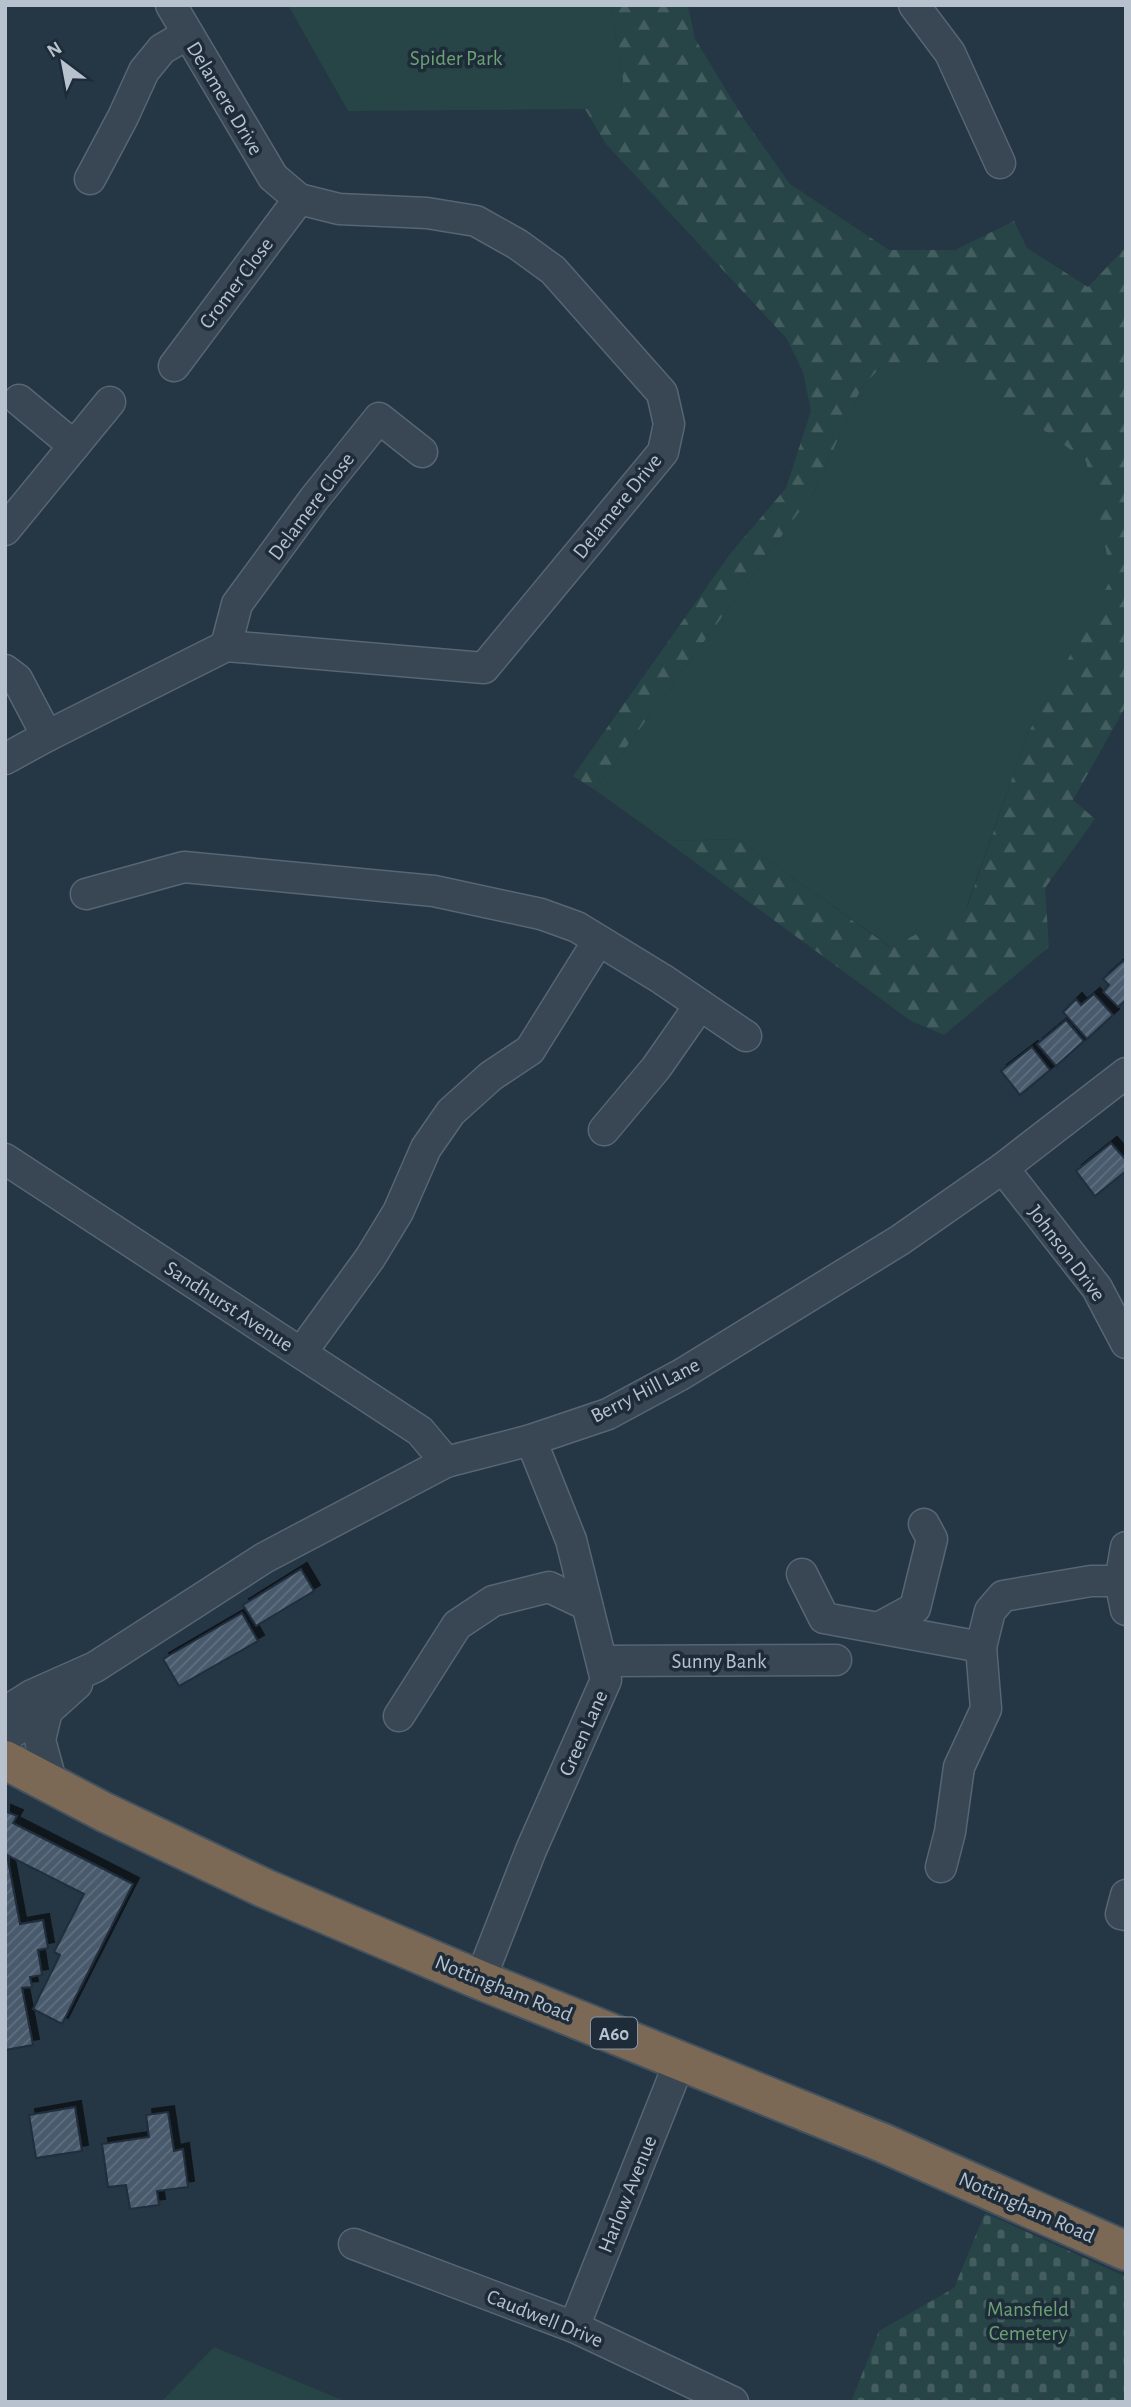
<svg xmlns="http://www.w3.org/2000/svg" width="1131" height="2407" font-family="'Alegreya Sans',sans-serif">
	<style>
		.forest { fill: url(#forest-firs) }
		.cemetery { fill: url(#cemetery-stones) }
		.park { fill: #274546 }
		.building { fill: url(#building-hatch); stroke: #202e3c; stroke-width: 2; filter: url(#shadow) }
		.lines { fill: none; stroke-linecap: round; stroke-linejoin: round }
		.minor-casing { stroke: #586572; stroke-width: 33 }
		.highway-casing { stroke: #44525f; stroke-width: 42 }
		.minor { stroke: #394755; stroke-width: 30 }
		.highway { stroke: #7b6956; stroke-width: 38 }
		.labels { text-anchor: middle; stroke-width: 7; stroke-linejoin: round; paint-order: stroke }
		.shield { fill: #1e2c3a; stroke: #8995a2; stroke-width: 2 }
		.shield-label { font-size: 19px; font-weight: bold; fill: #b7c2ce }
		.park-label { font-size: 21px; fill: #6ca173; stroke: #1e2c3a }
		.street-label { font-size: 21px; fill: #b7c2ce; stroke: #1e2c3a }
	</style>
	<defs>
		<pattern id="forest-firs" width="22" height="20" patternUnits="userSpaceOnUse" patternTransform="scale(1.75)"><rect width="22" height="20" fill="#274546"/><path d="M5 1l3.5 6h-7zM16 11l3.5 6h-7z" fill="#445e60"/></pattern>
		<pattern id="cemetery-stones" width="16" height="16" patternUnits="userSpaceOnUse" patternTransform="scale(1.75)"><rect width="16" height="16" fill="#274546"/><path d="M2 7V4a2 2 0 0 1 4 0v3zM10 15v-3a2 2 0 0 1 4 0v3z" fill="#445e60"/></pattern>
		<pattern id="building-hatch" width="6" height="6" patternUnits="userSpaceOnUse" patternTransform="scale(1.75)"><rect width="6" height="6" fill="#485a6c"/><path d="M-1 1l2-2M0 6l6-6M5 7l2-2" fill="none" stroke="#607080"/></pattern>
		<filter id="shadow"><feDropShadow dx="6" dy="-6" stdDeviation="0" flood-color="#0009"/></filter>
	</defs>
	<rect width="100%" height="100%" fill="#253645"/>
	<path class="forest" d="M611,5H688L695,39L744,119L790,184L889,250H955L1014,221L1027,248L1088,287L1126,247V706L1073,800L1095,819L1045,888L1049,947L944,1035L911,1021L666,841L738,839L890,947L967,908L1027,735L1112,576L882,366L862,387L814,492L595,790L573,776L730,554L786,488L811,411L803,372L787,339L606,144L585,109H597L623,81Z"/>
	<path class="cemetery" d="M985,2213L1126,2277V2402H851L879,2331L954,2288Z"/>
	<g class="park">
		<path d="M288,5H611L623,81L615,107L597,109L348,111Z"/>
		<path d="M882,366H956L1086,461L1112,577L1027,735L966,909L891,947L738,839L666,841L595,790L814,492L862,387Z"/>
		<path d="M214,2347L347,2402H161Z"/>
	</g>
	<g class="building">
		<path d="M1123,961L1126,963V1000L1118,1007L1103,992L1109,985L1103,979Z"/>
		<path d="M1094,994L1113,1015L1087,1039L1063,1012L1076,999L1081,1005Z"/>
		<path d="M1066,1020L1084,1041L1056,1066L1037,1044Z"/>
		<path d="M1032,1047L1050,1070L1020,1095L1001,1071Z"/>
		<path d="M1111,1143L1126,1160V1171L1095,1196L1076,1171Z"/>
		<path d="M301,1569L314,1591L256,1626L243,1605Z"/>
		<path d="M242,1613L258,1641L179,1686L163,1659Z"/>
		<path d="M5,1811L17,1816L13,1823L133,1884L62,2024L33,2009L60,1955L54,1952L84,1894L7,1855L20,1924L43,1920L48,1948L38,1950L42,1975L30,1977L32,1987L22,1988L33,2045L5,2050Z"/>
		<path d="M75,2107L82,2151L36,2158L29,2115Z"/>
		<path d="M168,2112L174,2151L183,2149L188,2187L157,2191L159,2205L130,2209L126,2185L108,2187L102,2144L149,2137L146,2115Z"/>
	</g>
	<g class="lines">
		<defs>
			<g id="minor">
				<path d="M914,5L950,53L1000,163"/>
				<path d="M90,179L123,117L144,71L162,49L188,34"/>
				<path d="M174,366L299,199"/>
				<path d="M19,400L74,446"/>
				<path d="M5,530L110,402"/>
				<path d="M226,646L237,604L314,499L379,418L422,452"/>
				<path d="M5,670L17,679L47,736"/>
				<path d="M5,759L47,736L226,646L484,668L663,452L669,424L662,393L553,270L517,244L476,221L427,213L339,209L299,199L273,177L171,5"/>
				<path d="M86,894L184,867L434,891L541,914L577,927L662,979L746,1036"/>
				<path d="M604,1130L656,1068L700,1005"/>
				<path d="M5,1159L420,1431L446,1462"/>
				<path d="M1003,1168L1097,1288L1126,1343"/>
				<path d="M301,1353L370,1258L398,1212L426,1148L451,1112L491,1076L530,1050L598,941"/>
				<path d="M1126,1547L1120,1581L1126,1610"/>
				<path d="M802,1574L824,1618L981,1647L990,1611L1003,1596L1091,1581H1120"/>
				<path d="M880,1627L915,1608L932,1539L924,1524"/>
				<path d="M602,1661L836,1660"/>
				<path d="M47,1711L40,1740L52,1784"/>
				<path d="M5,1712L32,1695L95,1667L264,1558L446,1462L531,1440L608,1414L682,1374L900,1240L1003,1168L1126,1073"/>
				<path d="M399,1716L457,1625L493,1601L549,1587L587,1605"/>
				<path d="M5,1737L47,1711L77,1684"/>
				<path d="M941,1867L950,1832L959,1767L986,1709L981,1647"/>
				<path d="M1126,1895L1121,1914L1126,1915"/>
				<path d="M480,1980L531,1850L606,1680L571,1540L531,1440"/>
				<path d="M354,2244L574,2327L733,2402"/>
				<path d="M574,2327L680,2061"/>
			</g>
			<path id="highway" d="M5,1760L104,1812L264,1888L480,1980L883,2143L1126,2251"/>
		</defs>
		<use href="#minor" class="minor-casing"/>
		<use href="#highway" class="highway-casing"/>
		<use href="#minor" class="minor"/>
		<use href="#highway" class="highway"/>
	</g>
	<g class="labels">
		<rect class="shield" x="591" y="2017.5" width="46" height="31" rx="5"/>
		<g class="shield-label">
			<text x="614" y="2040">A60</text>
		</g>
		<g class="park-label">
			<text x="456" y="65">Spider Park</text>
			<text x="1028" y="2316">Mansfield<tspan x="1028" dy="24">Cemetery</tspan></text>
		</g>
		<g class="street-label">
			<text transform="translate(225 98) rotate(59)" y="7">Delamere Drive</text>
			<text transform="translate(236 283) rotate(-53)" y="7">Cromer Close</text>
			<text transform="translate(311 506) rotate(-53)" y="7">Delamere Close</text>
			<text transform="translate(617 506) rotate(-51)" y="7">Delamere Drive</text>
			<text transform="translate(1067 1253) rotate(53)" y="7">Johnson Drive</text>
			<text transform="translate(229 1306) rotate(33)" y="7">Sandhurst Avenue</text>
			<text transform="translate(645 1390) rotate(-27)" y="7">Berry Hill Lane</text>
			<text x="719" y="1668">Sunny Bank</text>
			<text transform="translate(583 1733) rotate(-66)" y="7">Green Lane</text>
			<text transform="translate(504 1988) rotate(22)" y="7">Nottingham Road</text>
			<text transform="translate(627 2194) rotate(-68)" y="7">Harlow Avenue</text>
			<text transform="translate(1027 2207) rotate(24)" y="7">Nottingham Road</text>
			<text transform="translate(545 2318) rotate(22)" y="7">Caudwell Drive</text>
		</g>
	</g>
	<rect width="1131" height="2407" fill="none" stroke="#b7c2ce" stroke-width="14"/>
	<g transform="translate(63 63) rotate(328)" stroke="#1e2c3a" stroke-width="5" paint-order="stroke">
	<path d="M0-5L12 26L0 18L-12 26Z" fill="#b7c2ce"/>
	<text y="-10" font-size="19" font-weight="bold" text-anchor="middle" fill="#b7c2ce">N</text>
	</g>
</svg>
